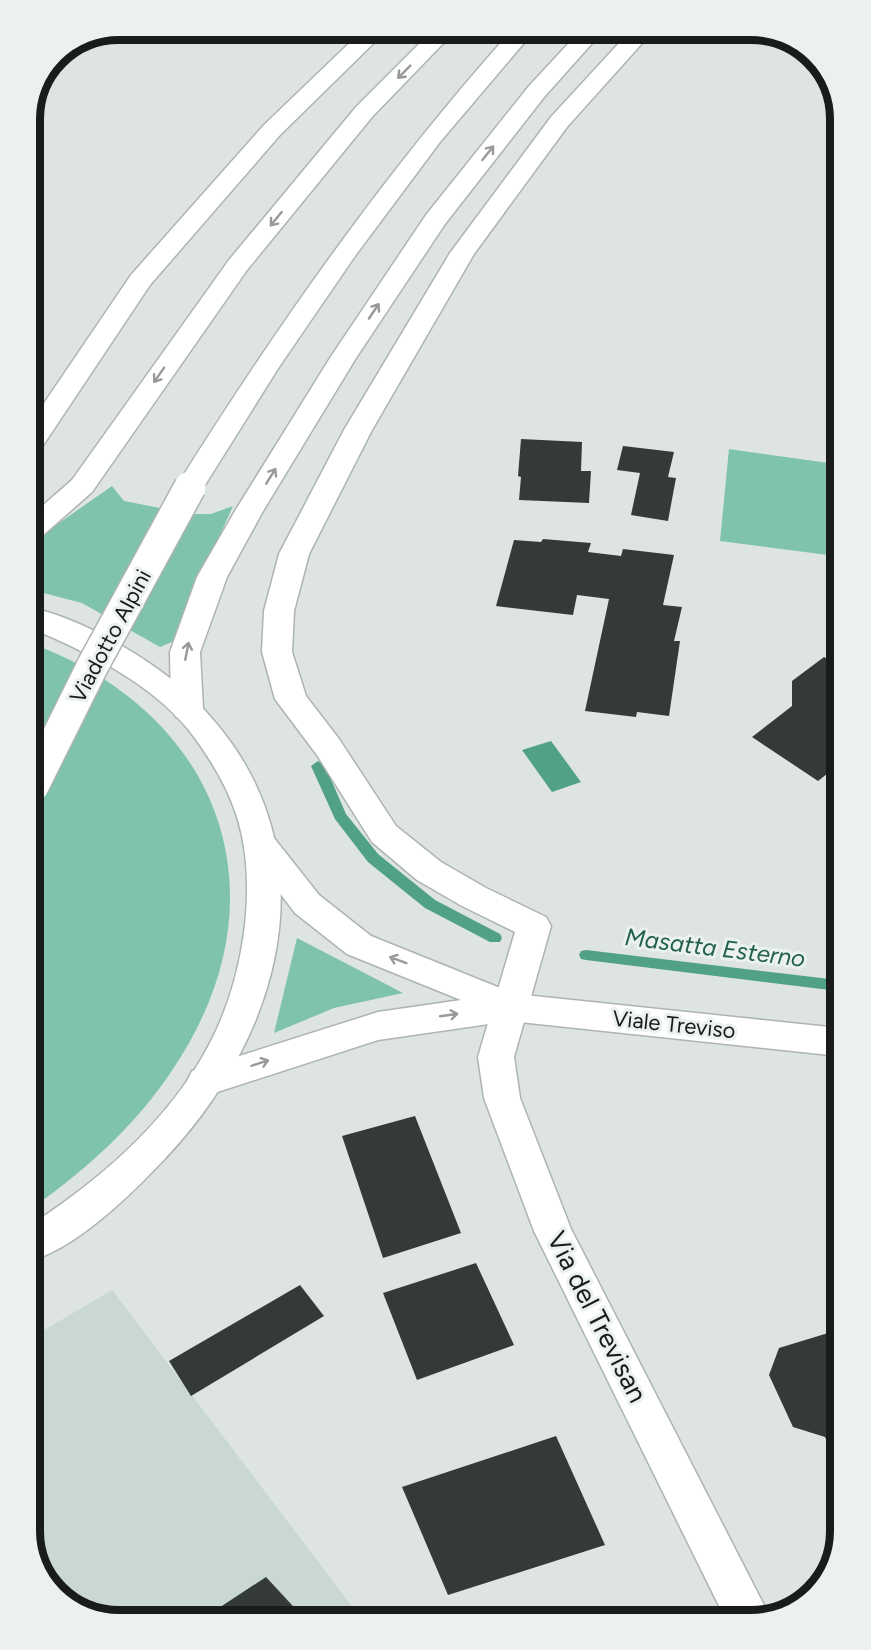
<svg xmlns="http://www.w3.org/2000/svg" width="871" height="1650" font-family="Figtree,sans-serif">
	<style>
		.built { fill: #c9d8d2 }
		.green { fill: #7fc4aa }
		.water { fill: #51a185 }
		.lines { fill: none; stroke-linecap: round; stroke-linejoin: round }
		.stream { fill: #51a185; fill-rule: evenodd }
		.building { fill: #343a37 }
		.street-casing { stroke: #aeb4b1; stroke-width: 3 }
		.secondary-casing { stroke: #aeb4b1; stroke-width: 3 }
		.primary-casing { stroke: #aeb4b1; stroke-width: 3 }
		.highway-casing { stroke: #aeb4b1; stroke-width: 3 }
		.street { fill: #fff; fill-rule: evenodd }
		.secondary { fill: #fff; fill-rule: evenodd }
		.primary { fill: #fff; fill-rule: evenodd }
		.highway { fill: #fff; fill-rule: evenodd }
		.highway-bridge-casing { stroke: #aeb4b1; stroke-width: 34; stroke-linecap: butt }
		.highway-bridge { stroke: #fff; stroke-width: 31 }
		.oneway { stroke: #989998 }
		.labels { text-anchor: middle; stroke-width: 6; stroke-linejoin: round; paint-order: stroke }
		.street-label { font-size: 22px; fill: #191c1b; stroke: #eaf1ee }
		.water-label { font-size: 24px; font-style: italic; fill: #22604c; stroke: #eaf1ee }
		.near-street-label { font-size: 27px; fill: #191c1b; stroke: #eaf1ee }
		.rim { fill: none; stroke: #191c1b; stroke-width: 8 }
	</style>
	<rect width="100%" height="100%" fill="#dde4e1"/>
	<path class="built" d="M112,1290L360,1617L114,1620L69,1605L37,1565L36,1335Z"/>
	<g class="green">
		<path d="M729,449L836,464V556L720,541Z"/>
		<path d="M112,486L124,501L191,514H211L233,506L172,642L160,647L82,603L32,590V542Z"/>
		<path d="M33,644C223,715 288,898 173,1069C137,1124 88,1168 35,1206Z"/>
		<path d="M297,938L403,993L334,1008L274,1033Z"/>
	</g>
	<path class="water" d="M551,741L581,782L552,792L522,750Z"/>
	<g class="lines">
		<g class="stream">
			<path d="M318,761L325,766L346,814L378,854L435,900L500,934L502,938L500,942H490L425,908L368,862L335,819L311,766Z"/>
			<path d="M586,950L838,980V991L586,960L581,959L579,955L581,951Z"/>
		</g>
	</g>
	<g class="building">
		<path d="M521,439L582,442L581,471H591L589,503L519,500L521,477L518,476Z"/>
		<path d="M623,446L674,452L668,477L676,478L668,521L631,515L640,473L617,470Z"/>
		<path d="M543,539L591,543L588,552L621,556L623,549L674,555L663,605L682,607L674,641H680L669,716L637,712L636,717L585,711L609,599L577,595L573,615L496,606L514,540L541,542Z"/>
		<path d="M824,657L837,665V770H832L818,781L752,737L792,706V681Z"/>
		<path d="M415,1116L461,1233L383,1258L342,1136Z"/>
		<path d="M476,1263L514,1345L417,1380L383,1293Z"/>
		<path d="M300,1285L324,1316L191,1396L169,1361Z"/>
		<path d="M838,1330L841,1455L835,1457L825,1437L793,1427L769,1375L779,1348Z"/>
		<path d="M556,1436L605,1545L448,1595L402,1487Z"/>
		<path d="M266,1577L304,1618L202,1619Z"/>
	</g>
	<g class="lines">
		<defs>
			<g id="street">
				<path d="M363,30H387L280,135L150,285L42,447L32,449V421L131,275L264,125Z"/>
				<path d="M631,30H654L567,127L474,254L372,430L309,554L294,611L292,652L306,696L339,739L396,826L441,862L486,888L546,917L551,926L514,1057L520,1098L571,1229L768,1613L723,1614L534,1231L484,1098L478,1057L515,932L462,906L417,880L372,842L317,755L275,699L262,652L264,611L279,554L344,430L450,253L551,117Z"/>
			</g>
			<path id="secondary" d="M262,835L274,838L319,895L371,936L515,994L839,1028V1056L510,1021L378,1040L205,1096L192,1091L187,1081L192,1071L378,1012L461,1000L347,954L295,913L245,847L250,838Z"/>
			<path id="primary" d="M32,608C80,618 147,657 183,689C341,831 290,1034 154,1170C123,1202 77,1245 36,1259L35,1222C104,1177 173,1116 211,1041C243,979 258,888 238,820C228,787 209,756 188,729C149,682 87,652 33,629Z"/>
			<g id="highway">
				<path d="M433,30H456L372,117L247,270L92,492L42,536L32,539V515L72,480L229,260L356,107Z"/>
				<path d="M512,30H535L440,142L355,256L279,367L200,493L190,496L180,493L176,487C277,326 385,172 512,30Z"/>
				<path d="M581,30H604L545,96L445,224L356,358L263,511L227,577L200,652L203,709L198,717L187,720L176,717L171,709L170,652L197,577L235,511L330,358L426,215L529,86Z"/>
			</g>
		</defs>
		<use href="#street" class="street-casing"/>
		<use href="#secondary" class="secondary-casing"/>
		<use href="#primary" class="primary-casing"/>
		<use href="#highway" class="highway-casing"/>
		<use href="#street" class="street"/>
		<use href="#secondary" class="secondary"/>
		<use href="#primary" class="primary"/>
		<use href="#highway" class="highway"/>
		<defs>
			<path id="highway-bridge" d="M33,786L93,665L190,487"/>
		</defs>
		<use href="#highway-bridge" class="highway-bridge-casing"/>
		<use href="#highway-bridge" class="highway-bridge"/>
	</g>
	<defs><path id="oneway-shaft" d="M-6 0H5M1.5-3L5.5 0L1.5 3" fill="none" stroke-width="1.6" stroke-linecap="round" stroke-linejoin="round" transform="scale(1.5)"/></defs>
	<g class="oneway">
		<use href="#oneway-shaft" transform="translate(404 72) rotate(135)"/>
		<use href="#oneway-shaft" transform="translate(488 153) rotate(-51)"/>
		<use href="#oneway-shaft" transform="translate(276 219) rotate(129)"/>
		<use href="#oneway-shaft" transform="translate(374 311) rotate(-56)"/>
		<use href="#oneway-shaft" transform="translate(159 375) rotate(125)"/>
		<use href="#oneway-shaft" transform="translate(271 476) rotate(-58)"/>
		<use href="#oneway-shaft" transform="translate(187 651) rotate(-79)"/>
		<use href="#oneway-shaft" transform="translate(398 960) rotate(-159)"/>
		<use href="#oneway-shaft" transform="translate(449 1015) rotate(-8)"/>
		<use href="#oneway-shaft" transform="translate(260 1063) rotate(-18)"/>
	</g>
	<g class="labels">
		<g class="street-label">
			<text transform="translate(110 636) rotate(-62)" y="8">Viadotto Alpini</text>
			<text transform="translate(674 1024) rotate(6)" y="8">Viale Treviso</text>
		</g>
		<g class="water-label">
			<text transform="translate(715 948) rotate(7)" y="8">Masatta Esterno</text>
		</g>
		<g class="near-street-label">
			<text transform="translate(597 1317) rotate(63)" y="9">Via del Trevisan</text>
		</g>
	</g>
	<path d="M0 0H871V1650H0ZM119 40H751A79 79 0 0 1 830 119V1531A79 79 0 0 1 751 1610H119A79 79 0 0 1 40 1531V119A79 79 0 0 1 119 40Z" fill="#eaf1ee" fill-rule="evenodd"/>
	<path class="rim" d="M119 40H751A79 79 0 0 1 830 119V1531A79 79 0 0 1 751 1610H119A79 79 0 0 1 40 1531V119A79 79 0 0 1 119 40Z"/>
</svg>
